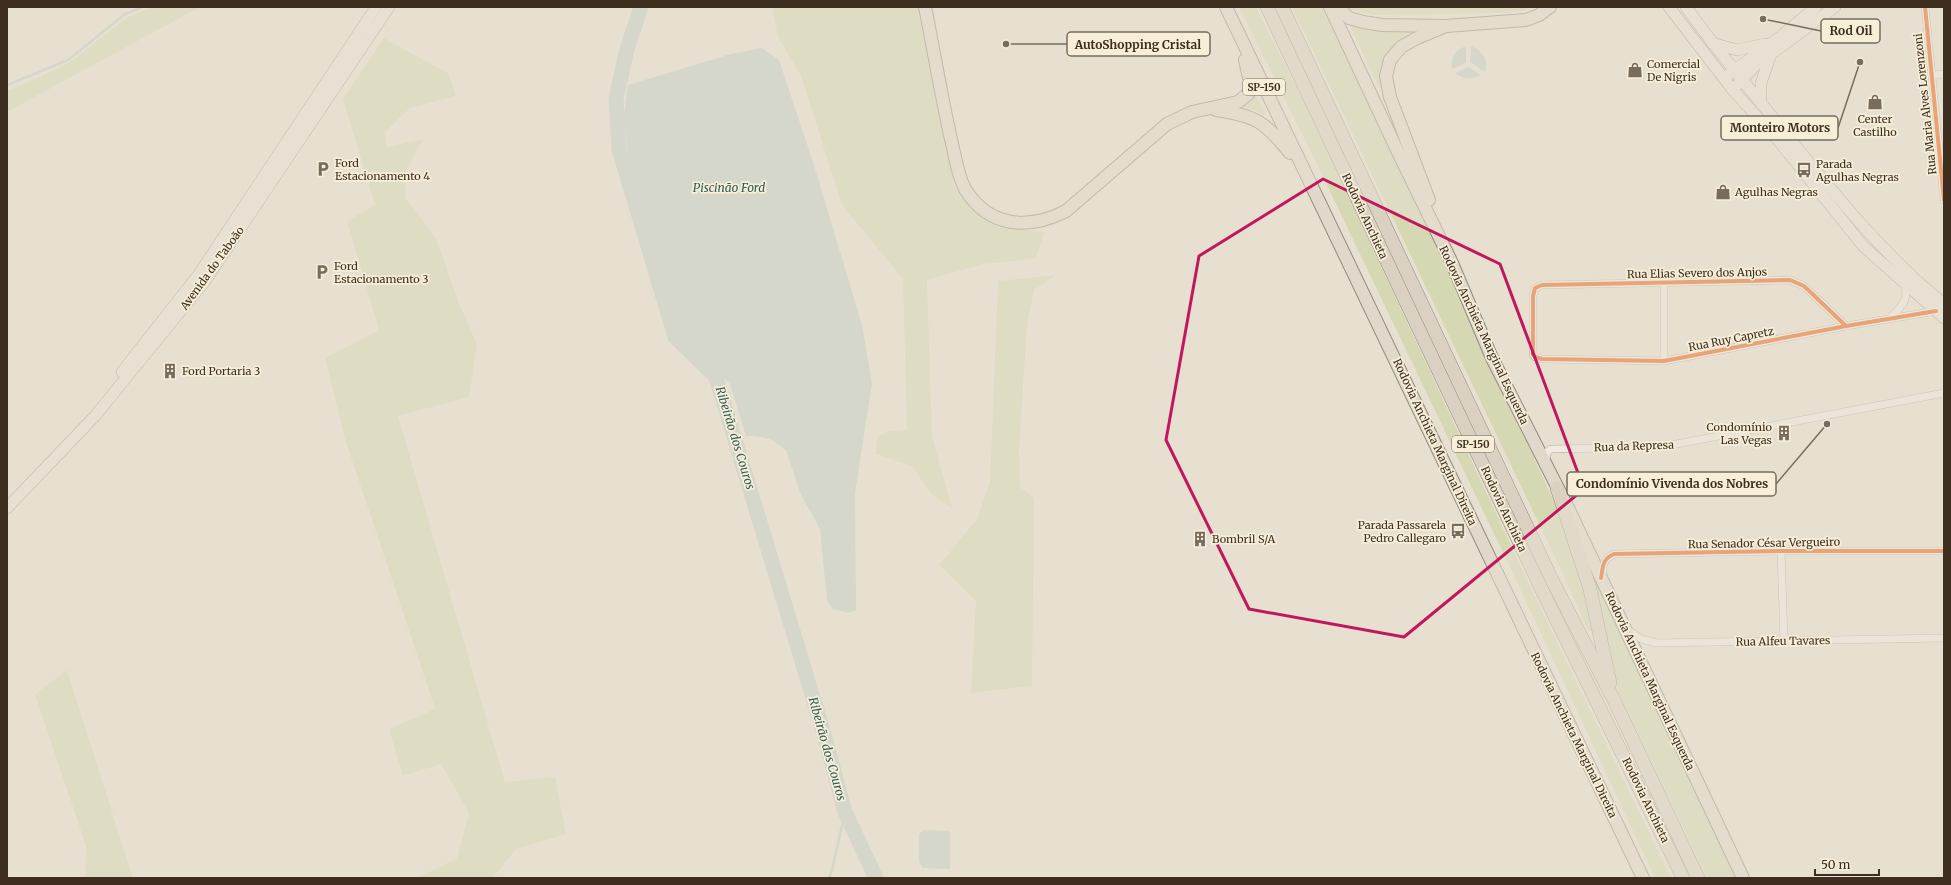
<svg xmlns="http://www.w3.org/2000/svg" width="1951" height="885" font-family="Merriweather,serif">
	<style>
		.green { fill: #d6d7b3 }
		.water { fill: #bcccc2 }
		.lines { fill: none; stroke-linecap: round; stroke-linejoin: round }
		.stream { stroke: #bcccc2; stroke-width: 2.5 }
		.river { stroke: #bcccc2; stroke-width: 15 }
		.minor-casing { stroke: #ada599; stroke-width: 8 }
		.primary-casing { stroke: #928b80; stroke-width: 12 }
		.trunk-casing { stroke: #928b80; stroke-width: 14 }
		.motorway-casing { stroke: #928b80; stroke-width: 14 }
		.minor { stroke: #efebe3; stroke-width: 7 }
		.primary { stroke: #e6e1d4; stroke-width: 11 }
		.trunk { stroke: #e0d9cb; stroke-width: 12 }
		.motorway { stroke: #dad1c2; stroke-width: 13 }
		.cycleway-casing { stroke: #f7eed8; stroke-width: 6 }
		.cycleway { stroke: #e8590c; stroke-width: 4 }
		.marked { fill: none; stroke: #c2185b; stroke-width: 3; stroke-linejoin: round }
		.labels { text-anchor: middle; stroke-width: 3.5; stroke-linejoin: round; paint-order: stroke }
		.shield { fill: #f7eed8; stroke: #756857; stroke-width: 1 }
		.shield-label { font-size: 10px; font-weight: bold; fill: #3d2e20 }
		.poi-label { font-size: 11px; fill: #3d2e20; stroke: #f7eed8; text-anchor: start }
		.street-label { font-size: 11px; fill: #3d2e20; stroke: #f7eed8 }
		.water-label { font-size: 12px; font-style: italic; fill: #2f5d5a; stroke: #f7eed8 }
		.leader { fill: none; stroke: #786c5e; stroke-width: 1.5 }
		.callout-dot { fill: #786c5e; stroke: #f7eed8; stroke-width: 1.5 }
		.callout { fill: #f7eed8; stroke: #786c5e; stroke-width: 1.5 }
		.callout-label { font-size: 12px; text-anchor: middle; font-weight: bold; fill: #3d2e20 }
	</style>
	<rect width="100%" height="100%" fill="#e7e0d1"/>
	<g class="green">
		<path d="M152,7H200L7,112V91L69,63L126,18Z"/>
		<path d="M772,7H918L955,188L981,215L1000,227L1045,232L1035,259L984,264L927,280L932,436L952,508L932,495L912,466L876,454L877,437L886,432L907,429L903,279L842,205L801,76L778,37Z"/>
		<path d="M1239,7H1256L1310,114L1521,567L1671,878H1655L1508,563L1317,164Z"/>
		<path d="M1292,7H1322L1459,292L1558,511L1587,600L1592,631H1589L1586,626L1563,574Z"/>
		<path d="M1348,7H1534L1522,11L1505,13L1373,15L1353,10Z"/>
		<path d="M1346,18L1418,30C1402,40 1380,54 1381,76C1382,86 1386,97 1388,107Z"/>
		<path d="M384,38L449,74L456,96L410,108L385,132L387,147L423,139L406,171L405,197L436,238L460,306L477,344L469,397L398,416L505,782L555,777L566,834L516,849L493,878H417L457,858L469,813L441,764L403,776L389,729L435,709L345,439L325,358L379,330L347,221L375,205L343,99Z"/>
		<path d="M1255,94L1266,113L1265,116L1252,109L1238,107L1245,104Z"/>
		<path d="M1056,275L1034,290L1027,325L1019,451L1020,487L1034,498L1032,686L971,693L976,601L939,565L977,519L990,482L998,281Z"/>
		<path d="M1583,554L1736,878H1707L1618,691Z"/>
		<path d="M67,670L133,878L85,877L86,846L35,694Z"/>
	</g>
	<g class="water">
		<path d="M1466,46V63L1452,69C1450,57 1455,50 1466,46Z"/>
		<path d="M1471,46C1484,52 1488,58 1485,72L1470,62Z"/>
		<path d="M762,48L779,60L813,162L862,325L872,384L855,493L856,610L849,613L833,609L827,601L820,529L801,495L786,450L770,439L755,436H746L730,384L682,334L628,156L624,116L628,85L731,54Z"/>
		<path d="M1468,67L1481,75C1471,80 1464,80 1455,73Z"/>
		<path d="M924,830L950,831V869L923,868L919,862V834Z"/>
	</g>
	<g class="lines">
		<g class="stream">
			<path d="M7,85L68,60L125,14L142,7"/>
			<path d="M829,878L832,870L845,812"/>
		</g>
		<path class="river" d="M641,7L627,49L616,98L619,149L675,337L716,377L824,734L845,812L876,878"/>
		<defs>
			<g id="minor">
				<path d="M1925,7L1944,200"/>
				<path d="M1932,75L1944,74"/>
				<path d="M1890,318C1901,307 1909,301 1905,285"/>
				<path d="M1846,326L1804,286L1790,280L1542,285L1535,288L1533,296V354L1535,357L1542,359L1664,361L1846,326L1936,311"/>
				<path d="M1664,361V282"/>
				<path d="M1545,461L1548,451L1551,449L1661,447L1944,393"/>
				<path d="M1781,551L1784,641"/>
				<path d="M1602,576C1603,565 1603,559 1614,554L1781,551H1944"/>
				<path d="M1626,628L1641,639L1657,643L1944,638"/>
			</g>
			<g id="primary">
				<path d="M1669,7L1732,89L1777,139L1863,246L1944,318"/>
				<path d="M1686,7C1716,49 1749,88 1782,129C1831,190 1882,254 1944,304"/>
				<path d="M1712,43L1737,50L1765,44"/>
				<path d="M1728,75L1780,37L1816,7"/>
				<path d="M1737,85L1756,65L1835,7"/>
				<path d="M1761,103V83L1771,54"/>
				<path d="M122,372L199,274L376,7"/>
				<path d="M7,508L95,416L205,281L389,7"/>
			</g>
			<g id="trunk">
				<path d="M925,7C934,51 941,95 951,139C955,155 957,174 965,189C989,228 1029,230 1066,211L1167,124L1192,112L1238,102L1248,94L1251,87L1245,60"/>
				<path d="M1226,7L1643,878"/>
				<path d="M1330,7L1397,150L1452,263L1492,358L1569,510L1743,878"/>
				<path d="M1338,7L1349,18L1363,22L1382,25L1446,26L1526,20L1539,15L1550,7"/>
				<path d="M1216,110C1256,116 1264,121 1290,153"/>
				<path d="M1429,200L1390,97L1386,76L1390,60L1401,47L1417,38L1446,26"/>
			</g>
			<g id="motorway">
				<path d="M1267,7L1539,584L1683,878"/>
				<path d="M1282,7L1552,580L1614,700L1698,878"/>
				<path d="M1557,488L1590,589L1610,683"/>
			</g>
		</defs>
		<use href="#minor" class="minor-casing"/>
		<use href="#primary" class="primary-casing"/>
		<use href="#trunk" class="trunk-casing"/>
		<use href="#motorway" class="motorway-casing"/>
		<use href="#minor" class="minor"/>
		<use href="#primary" class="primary"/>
		<use href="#trunk" class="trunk"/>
		<use href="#motorway" class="motorway"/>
		<defs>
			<g id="cycleway">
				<path d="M1925,7L1944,200"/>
				<path d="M1846,326L1804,286L1790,280L1542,285L1535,288L1533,296V354L1535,357L1542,359L1664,361L1846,326L1936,311"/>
				<path d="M1601,578C1603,567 1602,559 1614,554L1781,551H1944"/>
			</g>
		</defs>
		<use href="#cycleway" class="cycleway-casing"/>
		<use href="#cycleway" class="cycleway"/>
	</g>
	<path d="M0 0H1951V885H0ZM1323,179L1500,264L1584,489L1404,637L1249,609L1166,440L1199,256Z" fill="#e7e0d1" fill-opacity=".55" fill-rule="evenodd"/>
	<path class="marked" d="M1323,179L1500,264L1584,489L1404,637L1249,609L1166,440L1199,256Z"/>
	<defs>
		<symbol id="shop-bare" viewBox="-9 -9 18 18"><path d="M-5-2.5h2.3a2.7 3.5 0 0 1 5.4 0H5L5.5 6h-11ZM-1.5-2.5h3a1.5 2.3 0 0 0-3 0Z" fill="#786c5e" stroke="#f7eed8" stroke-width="2.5" paint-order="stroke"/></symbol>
		<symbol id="parking-bare" viewBox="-9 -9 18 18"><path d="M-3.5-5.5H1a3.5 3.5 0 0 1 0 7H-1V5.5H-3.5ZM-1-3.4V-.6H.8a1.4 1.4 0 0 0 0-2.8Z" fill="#786c5e" stroke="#f7eed8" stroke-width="2.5" paint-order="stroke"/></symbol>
		<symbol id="bus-bare" viewBox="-9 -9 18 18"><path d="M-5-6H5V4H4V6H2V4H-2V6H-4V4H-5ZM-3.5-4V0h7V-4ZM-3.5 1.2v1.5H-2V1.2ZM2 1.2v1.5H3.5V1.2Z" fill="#786c5e" stroke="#f7eed8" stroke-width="2.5" paint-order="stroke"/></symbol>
		<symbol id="building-bare" viewBox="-9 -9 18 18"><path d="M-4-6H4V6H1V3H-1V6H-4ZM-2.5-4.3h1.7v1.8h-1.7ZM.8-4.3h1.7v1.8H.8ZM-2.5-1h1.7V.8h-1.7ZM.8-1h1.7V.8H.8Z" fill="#786c5e" stroke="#f7eed8" stroke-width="2.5" paint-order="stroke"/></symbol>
	</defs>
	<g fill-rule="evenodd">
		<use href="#shop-bare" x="1624" y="59" width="22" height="22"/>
		<use href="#shop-bare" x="1864" y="91" width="22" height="22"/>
		<use href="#parking-bare" x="312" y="158" width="22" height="22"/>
		<use href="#bus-bare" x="1793" y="159" width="22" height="22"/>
		<use href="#shop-bare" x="1712" y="181" width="22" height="22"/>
		<use href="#parking-bare" x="311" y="261" width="22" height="22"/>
		<use href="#building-bare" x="159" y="360" width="22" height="22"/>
		<use href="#building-bare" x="1773" y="422" width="22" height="22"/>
		<use href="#bus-bare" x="1447" y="520" width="22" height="22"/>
		<use href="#building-bare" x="1189" y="528" width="22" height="22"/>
	</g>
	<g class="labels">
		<g class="shield">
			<rect x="1243" y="79" width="42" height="16" rx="3"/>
			<rect x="1452" y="436" width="42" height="16" rx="3"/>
		</g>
		<g class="shield-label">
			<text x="1264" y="91">SP-150</text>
			<text x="1473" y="448">SP-150</text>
		</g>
		<g class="poi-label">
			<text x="1647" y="68">Comercial<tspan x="1647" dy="13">De Nigris</tspan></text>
			<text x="1875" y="123" text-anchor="middle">Center<tspan x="1875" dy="13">Castilho</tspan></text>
			<text x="335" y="167">Ford<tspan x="335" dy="13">Estacionamento 4</tspan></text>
			<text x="1816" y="168">Parada<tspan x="1816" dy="13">Agulhas Negras</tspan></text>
			<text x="1735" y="196">Agulhas Negras</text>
			<text x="334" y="270">Ford<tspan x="334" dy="13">Estacionamento 3</tspan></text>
			<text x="182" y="375">Ford Portaria 3</text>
			<text x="1772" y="431" text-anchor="end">Condomínio<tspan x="1772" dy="13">Las Vegas</tspan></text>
			<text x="1446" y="529" text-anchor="end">Parada Passarela<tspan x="1446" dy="13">Pedro Callegaro</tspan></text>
			<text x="1212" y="543">Bombril S/A</text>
		</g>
		<g class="street-label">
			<text transform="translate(1925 104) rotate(-96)" y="4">Rua Maria Alves Lorenzoni</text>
			<text transform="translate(1365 216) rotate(65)" y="4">Rodovia Anchieta</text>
			<text transform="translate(212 268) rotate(-54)" y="4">Avenida do Taboão</text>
			<text transform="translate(1697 273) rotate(-1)" y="4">Rua Elias Severo dos Anjos</text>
			<text transform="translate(1484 335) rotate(65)" y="4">Rodovia Anchieta Marginal Esquerda</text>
			<text transform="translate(1731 339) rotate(-11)" y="4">Rua Ruy Capretz</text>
			<text transform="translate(1435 442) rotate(65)" y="4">Rodovia Anchieta Marginal Direita</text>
			<text transform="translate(1634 446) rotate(-2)" y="4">Rua da Represa</text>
			<text transform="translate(1504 509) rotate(65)" y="4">Rodovia Anchieta</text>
			<text transform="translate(1764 543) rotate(-1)" y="4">Rua Senador César Vergueiro</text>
			<text transform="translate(1783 641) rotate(-1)" y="4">Rua Alfeu Tavares</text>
			<text transform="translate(1650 681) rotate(65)" y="4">Rodovia Anchieta Marginal Esquerda</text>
			<text transform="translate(1574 735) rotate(64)" y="4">Rodovia Anchieta Marginal Direita</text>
			<text transform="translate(1646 800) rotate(64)" y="4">Rodovia Anchieta</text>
		</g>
		<g class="water-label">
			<text x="729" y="192">Piscinão Ford</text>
			<text transform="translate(735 438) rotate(73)" y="4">Ribeirão dos Couros</text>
			<text transform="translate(827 749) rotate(74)" y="4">Ribeirão dos Couros</text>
		</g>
	</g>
	<path class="leader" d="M1763 19L1821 31M1006 44L1067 44M1860 62L1838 128M1827 424L1776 484"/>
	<g class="callout-dot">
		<circle cx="1763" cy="19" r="4"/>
		<circle cx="1006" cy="44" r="4"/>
		<circle cx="1860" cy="62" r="4"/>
		<circle cx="1827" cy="424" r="4"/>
	</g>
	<g class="callout">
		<rect x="1821" y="19" width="59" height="24" rx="4"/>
		<rect x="1067" y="32" width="143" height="24" rx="4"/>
		<rect x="1721" y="116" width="117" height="24" rx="4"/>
		<rect x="1567" y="472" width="209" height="24" rx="4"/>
	</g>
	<g class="callout-label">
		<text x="1851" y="35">Rod Oil</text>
		<text x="1138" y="49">AutoShopping Cristal</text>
		<text x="1780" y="132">Monteiro Motors</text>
		<text x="1672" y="488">Condomínio Vivenda dos Nobres</text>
	</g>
	<rect width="1951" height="885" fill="none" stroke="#3d2e20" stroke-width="16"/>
	<path d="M1815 869v6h64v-6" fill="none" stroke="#3d2e20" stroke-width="2"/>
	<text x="1821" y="869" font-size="12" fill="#3d2e20" stroke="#f7eed8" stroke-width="3" paint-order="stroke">50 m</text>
</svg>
